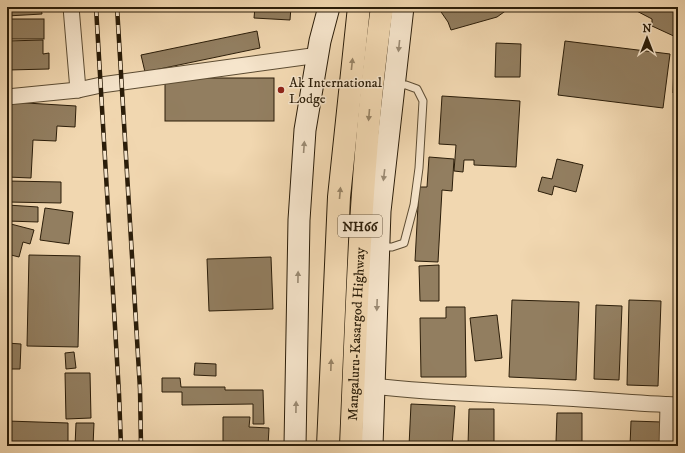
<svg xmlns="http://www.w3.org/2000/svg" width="685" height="453" font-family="'IM FELL DW Pica',serif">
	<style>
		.building { fill: #927e60; stroke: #2b1d09 }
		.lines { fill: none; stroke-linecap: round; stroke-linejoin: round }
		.lane-casing { stroke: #5c4c33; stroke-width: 9 }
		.street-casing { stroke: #5c4c33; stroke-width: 17 }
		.secondary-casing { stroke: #2b1d09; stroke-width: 23 }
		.highway-casing { stroke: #2b1d09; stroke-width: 24 }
		.lane { stroke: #f6e5cc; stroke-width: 7 }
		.street { stroke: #f6e5cc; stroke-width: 15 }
		.secondary { stroke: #f6e5cc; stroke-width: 21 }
		.highway { stroke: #f1d7b0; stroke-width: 22 }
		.rail-casing { stroke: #2b1d09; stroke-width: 4.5 }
		.rail { stroke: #f6e5cc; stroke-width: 3; stroke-dasharray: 9; stroke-linecap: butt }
		.oneway { fill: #9b8b74 }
		.oneway2 { fill: #988365 }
		.poi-dot { fill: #8f2418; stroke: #f6e5cc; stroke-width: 1.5 }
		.labels { text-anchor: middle; stroke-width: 3; stroke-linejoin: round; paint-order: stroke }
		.shield { fill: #f6e5cc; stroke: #685944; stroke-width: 1 }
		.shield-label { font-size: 13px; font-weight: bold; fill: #2b1d09 }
		.poi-label { font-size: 14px; fill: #2b1d09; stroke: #f6e5cc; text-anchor: start }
		.street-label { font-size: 14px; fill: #2b1d09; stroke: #f6e5cc }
	</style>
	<rect width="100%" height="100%" fill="#f1d7b0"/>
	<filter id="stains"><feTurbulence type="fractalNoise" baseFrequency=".005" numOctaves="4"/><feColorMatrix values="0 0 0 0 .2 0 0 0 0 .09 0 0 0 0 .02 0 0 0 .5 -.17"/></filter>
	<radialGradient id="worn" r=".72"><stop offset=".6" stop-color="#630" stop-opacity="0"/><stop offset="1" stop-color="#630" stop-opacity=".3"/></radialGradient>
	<g class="building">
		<path d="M7,7H41L42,14L7,16Z"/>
		<path d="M255,7H291L290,20L254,18Z"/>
		<path d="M441,7H511L497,17L451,30L448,22L439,9Z"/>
		<path d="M629,7H678V38L652,26V19Z"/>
		<rect x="7" y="19" width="37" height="20"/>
		<path d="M257,31L260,48L145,72L141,55Z"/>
		<path d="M43,40V54L49,53V69L8,70L7,41Z"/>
		<path d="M565,41L670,54L663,108L558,95Z"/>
		<path d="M496,43L521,44L520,77H495Z"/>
		<path d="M674,64H678V93H673Z"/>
		<rect x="165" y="78" width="109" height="43"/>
		<path d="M442,96L520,101L516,167L474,165V160H464L463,172L454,171L456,145L439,144Z"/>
		<path d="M10,102L76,106L75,127L57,126L56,141L33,140L31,178L7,177Z"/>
		<path d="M429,157L454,159L452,191L442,190L438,262L415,261L419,187H427Z"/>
		<path d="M557,159L583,165L576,192L554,186L552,195L538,191L542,177L552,179Z"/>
		<path d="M7,181L61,182V203L7,202Z"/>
		<path d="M7,205L38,207V222L7,221Z"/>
		<path d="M45,208L73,212L69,244L40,240Z"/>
		<path d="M7,223L34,230L30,244L23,242L19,257L7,254Z"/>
		<path d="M29,255L80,256L78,347L27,346Z"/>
		<path d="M271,257L273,309L209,311L207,259Z"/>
		<path d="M439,265V301H420L419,266Z"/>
		<path d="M512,300L579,302L576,380L509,377Z"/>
		<path d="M629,300L661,301L658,386L627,385Z"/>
		<path d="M596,305L622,306L619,380L594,379Z"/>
		<path d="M446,307H465L466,377H421L420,318H446Z"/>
		<path d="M497,315L502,358L475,361L470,318Z"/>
		<path d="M7,343L21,344L20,369H7Z"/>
		<path d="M74,352L76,368L66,369L65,353Z"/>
		<path d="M195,363L216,364V376L194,375Z"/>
		<path d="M65,373H90L91,418L66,419Z"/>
		<path d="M162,378H180L181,387H225V390H263L264,424H253V404L182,405V392H162Z"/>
		<path d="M411,404L455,406L452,446H409Z"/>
		<path d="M469,409H494V446H468Z"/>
		<path d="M557,413H582V443L556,442Z"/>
		<path d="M223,417H250L249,427L269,428L268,446H223Z"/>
		<path d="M7,421L68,423V445L7,446Z"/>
		<path d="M631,421L662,422L661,446H630Z"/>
		<path d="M76,423H94L93,446H75Z"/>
		<path d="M674,432H678V446H676Z"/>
	</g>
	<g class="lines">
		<defs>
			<path id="lane" d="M381,247H392L404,243L414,205L419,168L423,101L417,89L406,85H397"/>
			<g id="street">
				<path d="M71,7L78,90"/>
				<path d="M7,97L78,90L101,85L319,55"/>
				<path d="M373,386C437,394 501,394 565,398C603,400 640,404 678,405"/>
				<path d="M667,446L668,405"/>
			</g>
			<g id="secondary">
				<path d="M295,446L299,220L305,130L320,41L329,7"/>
				<path d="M372,446L380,211L403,7"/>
			</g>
			<g id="highway">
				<path d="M328,446L339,197L359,7"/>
				<path id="s1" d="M351,446C357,299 361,153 382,7"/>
			</g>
		</defs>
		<use href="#lane" class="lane-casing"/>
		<use href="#street" class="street-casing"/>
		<use href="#secondary" class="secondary-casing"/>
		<use href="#highway" class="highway-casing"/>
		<use href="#lane" class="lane"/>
		<use href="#street" class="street"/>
		<use href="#secondary" class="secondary"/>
		<use href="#highway" class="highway"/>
		<defs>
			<g id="rail">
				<path d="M96,7L119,394L121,446"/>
				<path d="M117,7L140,389L141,446"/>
			</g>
		</defs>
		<use href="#rail" class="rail-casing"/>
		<use href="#rail" class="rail"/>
	</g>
	<defs><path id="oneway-solid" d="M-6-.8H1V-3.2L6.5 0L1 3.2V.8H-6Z"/></defs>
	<g class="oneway">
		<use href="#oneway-solid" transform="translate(399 46) rotate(96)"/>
		<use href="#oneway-solid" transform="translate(304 147) rotate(-86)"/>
		<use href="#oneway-solid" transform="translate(384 175) rotate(97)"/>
		<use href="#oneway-solid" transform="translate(298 277) rotate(-89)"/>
		<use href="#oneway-solid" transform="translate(377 305) rotate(92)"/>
		<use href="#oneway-solid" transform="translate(296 407) rotate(-89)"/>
	</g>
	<g class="oneway2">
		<use href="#oneway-solid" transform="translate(352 64) rotate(-84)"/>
		<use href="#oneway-solid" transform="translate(369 115) rotate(95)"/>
		<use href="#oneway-solid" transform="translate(340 193) rotate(-85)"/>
		<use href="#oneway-solid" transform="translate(331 365) rotate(-88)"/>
	</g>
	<circle class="poi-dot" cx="281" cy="90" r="4"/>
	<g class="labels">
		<rect class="shield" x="338" y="215" width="44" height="22" rx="3"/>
		<g class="shield-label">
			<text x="360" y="231">NH66</text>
		</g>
		<g class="poi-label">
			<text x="289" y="87">Ak International<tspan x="289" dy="16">Lodge</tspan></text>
		</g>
		<g class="street-label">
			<text dy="5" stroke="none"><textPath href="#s1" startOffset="112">Mangaluru-Kasargod Highway</textPath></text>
		</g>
	</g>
	<rect width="685" height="453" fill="none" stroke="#f1d7b0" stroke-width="24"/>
	<rect x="8" y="8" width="669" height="437" fill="none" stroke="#2b1d09" stroke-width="2"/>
	<rect x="12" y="12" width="661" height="429" fill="none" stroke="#2b1d09"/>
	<g transform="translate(647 38)" stroke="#f6e5cc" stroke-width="3" paint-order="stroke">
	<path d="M0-3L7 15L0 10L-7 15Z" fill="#2b1d09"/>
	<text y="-6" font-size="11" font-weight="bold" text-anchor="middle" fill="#2b1d09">N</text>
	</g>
	<rect width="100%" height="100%" filter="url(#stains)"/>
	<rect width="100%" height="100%" fill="url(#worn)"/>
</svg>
